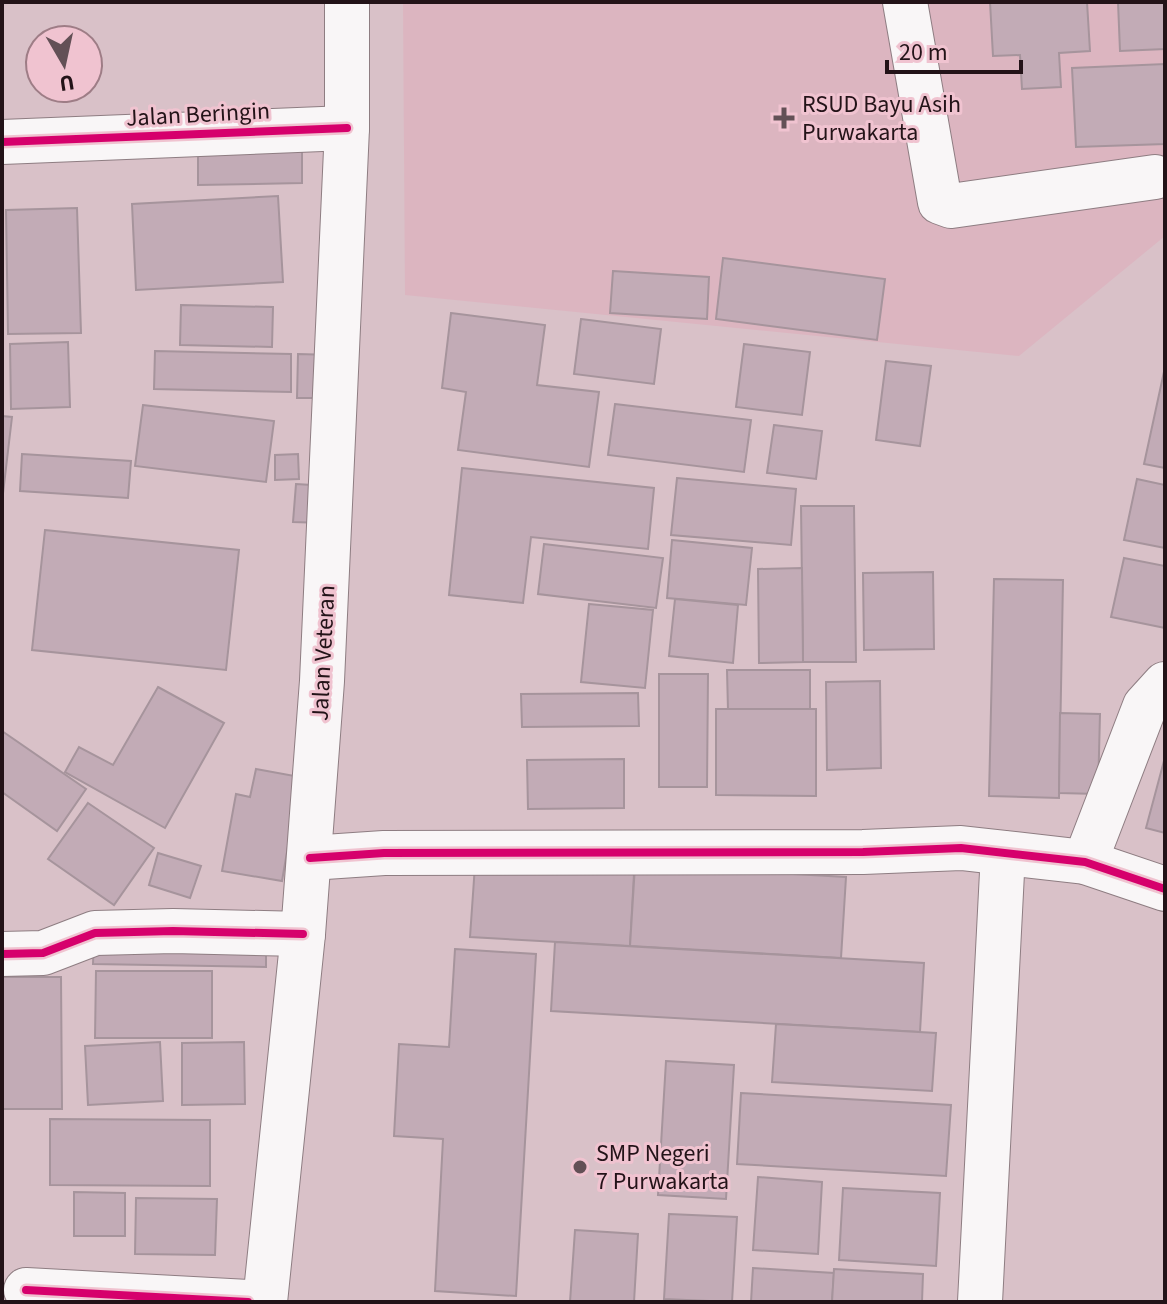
<svg xmlns="http://www.w3.org/2000/svg" width="1167" height="1304" font-family="'Source Sans 3',sans-serif">
	<style>
		.built { fill: #dcb5c0 }
		.building { fill: #c2abb6; stroke: #a6949c; stroke-width: 2 }
		.lines { fill: none; stroke-linecap: round; stroke-linejoin: round }
		.minor-casing { stroke: #8e7d82; stroke-width: 46 }
		.highway-casing { stroke: #8e7d82; stroke-width: 46 }
		.minor { stroke: #f9f6f7; stroke-width: 44 }
		.highway { stroke: #f9f6f7; stroke-width: 44 }
		.cycleway-casing { stroke: #f0c3d0; stroke-width: 13 }
		.cycleway { stroke: #d6006c; stroke-width: 8 }
		.poi-dot { fill: #635056; stroke: #f0c3d0; stroke-width: 3 }
		.labels { text-anchor: middle; stroke-width: 6; stroke-linejoin: round; paint-order: stroke }
		.poi-label { font-size: 24px; fill: #231318; stroke: #f0c3d0; text-anchor: start }
		.street-label { font-size: 24px; fill: #231318; stroke: #f0c3d0 }
	</style>
	<rect width="100%" height="100%" fill="#d9c1c8"/>
	<path class="built" d="M403,2H1165V236L1019,356L405,295Z"/>
	<g class="building">
		<path d="M990,2H1087L1090,51L1059,53L1061,87L1022,89L1020,55L993,56Z"/>
		<path d="M1118,2H1165V49L1120,51Z"/>
		<path d="M1165,64V144L1076,147L1072,68Z"/>
		<path d="M302,138V183L198,185V139Z"/>
		<path d="M278,196L283,282L136,290L132,204Z"/>
		<path d="M77,208L81,333L8,334L6,210Z"/>
		<path d="M723,258L885,279L877,340L716,319Z"/>
		<path d="M613,271L709,277L707,319L610,313Z"/>
		<path d="M181,305L273,307L272,347L180,345Z"/>
		<path d="M451,313L545,325L537,385L599,392L589,467L458,450L466,392L442,388Z"/>
		<path d="M581,319L661,329L654,384L574,374Z"/>
		<path d="M68,342L70,407L11,409L10,344Z"/>
		<path d="M744,344L810,352L802,415L736,407Z"/>
		<path d="M155,351L291,354V392L154,389Z"/>
		<path d="M298,354L332,355L331,398H297Z"/>
		<path d="M886,361L931,366L920,446L876,440Z"/>
		<path d="M1165,367V468L1144,464Z"/>
		<path d="M615,404L751,420L744,472L608,455Z"/>
		<path d="M143,405L274,421L266,482L135,466Z"/>
		<path d="M2,416L12,417L2,502Z"/>
		<path d="M774,425L822,431L816,479L767,473Z"/>
		<path d="M22,454L131,461L128,498L20,491Z"/>
		<path d="M298,454L299,479L275,480V455Z"/>
		<path d="M462,468L654,488L648,549L531,537L523,603L449,595Z"/>
		<path d="M677,478L796,489L791,545L671,535Z"/>
		<path d="M1137,479L1165,485V548L1124,540Z"/>
		<path d="M296,484L327,486L324,523L293,522Z"/>
		<path d="M801,506H854L856,662H803Z"/>
		<path d="M45,530L239,550L226,670L32,650Z"/>
		<path d="M672,540L752,548L746,605L667,598Z"/>
		<path d="M544,544L663,558L656,608L538,594Z"/>
		<path d="M1124,558L1165,566V628L1111,617Z"/>
		<path d="M802,568L803,662L759,663L758,569Z"/>
		<path d="M933,572L934,649L864,650L863,573Z"/>
		<path d="M994,579L1063,580L1059,798L989,796Z"/>
		<path d="M675,599L738,605L733,663L669,656Z"/>
		<path d="M589,604L653,610L645,688L581,682Z"/>
		<path d="M727,670H810V710H728Z"/>
		<path d="M659,674H708L707,787H659Z"/>
		<path d="M880,681L881,768L827,770L826,682Z"/>
		<path d="M158,687L224,723L165,828L65,772L79,747L113,765Z"/>
		<path d="M638,693L639,726L522,727L521,694Z"/>
		<path d="M716,709H816V796L716,795Z"/>
		<path d="M1060,713L1100,714L1098,794L1059,793Z"/>
		<path d="M2,731L86,789L57,831L2,792Z"/>
		<path d="M1165,757V833L1146,828Z"/>
		<path d="M624,759V808L528,809L527,760Z"/>
		<path d="M256,769L300,777L282,881L222,871L236,794L250,797Z"/>
		<path d="M88,803L154,848L114,905L48,859Z"/>
		<path d="M158,853L201,866L190,898L149,885Z"/>
		<path d="M475,865L634,874L630,946L470,937Z"/>
		<path d="M635,865L846,877L841,958L630,946Z"/>
		<path d="M94,937L266,940V967L93,964Z"/>
		<path d="M555,942L924,963L920,1032L551,1011Z"/>
		<path d="M455,949L536,954L516,1296L435,1291L443,1139L394,1136L399,1044L449,1047Z"/>
		<path d="M96,971H212V1038H95Z"/>
		<path d="M3,977H61L62,1109H3Z"/>
		<path d="M776,1024L936,1033L932,1091L772,1082Z"/>
		<path d="M160,1042L163,1101L88,1105L85,1046Z"/>
		<path d="M244,1042L245,1104L182,1105V1043Z"/>
		<path d="M666,1061L734,1065L726,1199L658,1195Z"/>
		<path d="M741,1093L951,1105L946,1176L737,1164Z"/>
		<path d="M50,1119L210,1120V1186L50,1185Z"/>
		<path d="M758,1177L822,1182L818,1254L753,1250Z"/>
		<path d="M843,1188L940,1193L936,1266L839,1260Z"/>
		<path d="M74,1192L125,1193V1236H74Z"/>
		<path d="M136,1198L217,1199L215,1255L135,1254Z"/>
		<path d="M669,1214L737,1217L732,1302L664,1299Z"/>
		<path d="M575,1230L638,1234L634,1302H570Z"/>
		<path d="M753,1268L834,1273L832,1302H751Z"/>
		<path d="M834,1269L923,1274L922,1302H832Z"/>
	</g>
	<g class="lines">
		<defs>
			<g id="minor">
				<path d="M905,2L940,202L951,206L1155,177"/>
				<path d="M2,142L347,128"/>
				<path d="M310,858L384,853L863,852L961,848L1085,862L1165,889"/>
				<path d="M1085,862L1145,706L1165,684"/>
				<path d="M2,954L43,953L95,933L173,931L303,934"/>
				<path d="M26,1290L248,1302"/>
				<path d="M980,1302L1003,853"/>
			</g>
			<path id="highway" d="M265,1302L303,934L322,681L347,128V2"/>
		</defs>
		<use href="#minor" class="minor-casing"/>
		<use href="#highway" class="highway-casing"/>
		<use href="#minor" class="minor"/>
		<use href="#highway" class="highway"/>
		<defs>
			<g id="cycleway">
				<path d="M2,142L347,128"/>
				<path d="M310,858L384,853L863,852L961,848L1085,862L1165,889"/>
				<path d="M2,954L43,953L95,933L173,931L303,934"/>
				<path d="M26,1290L248,1302"/>
			</g>
		</defs>
		<use href="#cycleway" class="cycleway-casing"/>
		<use href="#cycleway" class="cycleway"/>
	</g>
	<g class="poi-dot">
		<path d="M780 106h8v8h8v8h-8v8h-8v-8h-8v-8h8z"/>
		<circle cx="580" cy="1167" r="8"/>
	</g>
	<g class="labels">
		<g class="poi-label">
			<text x="802" y="112">RSUD Bayu Asih<tspan x="802" dy="28">Purwakarta</tspan></text>
			<text x="596" y="1161">SMP Negeri<tspan x="596" dy="28">7 Purwakarta</tspan></text>
		</g>
		<g class="street-label">
			<text transform="translate(198 114) rotate(-3)" y="8">Jalan Beringin</text>
			<text transform="translate(323 653) rotate(-87)" y="8">Jalan Veteran</text>
		</g>
	</g>
	<rect width="1167" height="1304" fill="none" stroke="#231318" stroke-width="8"/>
	<g transform="translate(64 64) rotate(171)"><circle r="38" fill="#f0c3d0" stroke="#9e7d86" stroke-width="2"/>
	<path d="M0-6L14 30L0 20L-14 30Z" fill="#635056"/>
	<text y="-12" font-size="22" font-weight="bold" text-anchor="middle" fill="#231318">U</text>
	</g>
	<path d="M887 60v12h134v-12" fill="none" stroke="#231318" stroke-width="4"/>
	<text x="899" y="60" font-size="24" fill="#231318" stroke="#f0c3d0" stroke-width="6" paint-order="stroke">20 m</text>
</svg>
